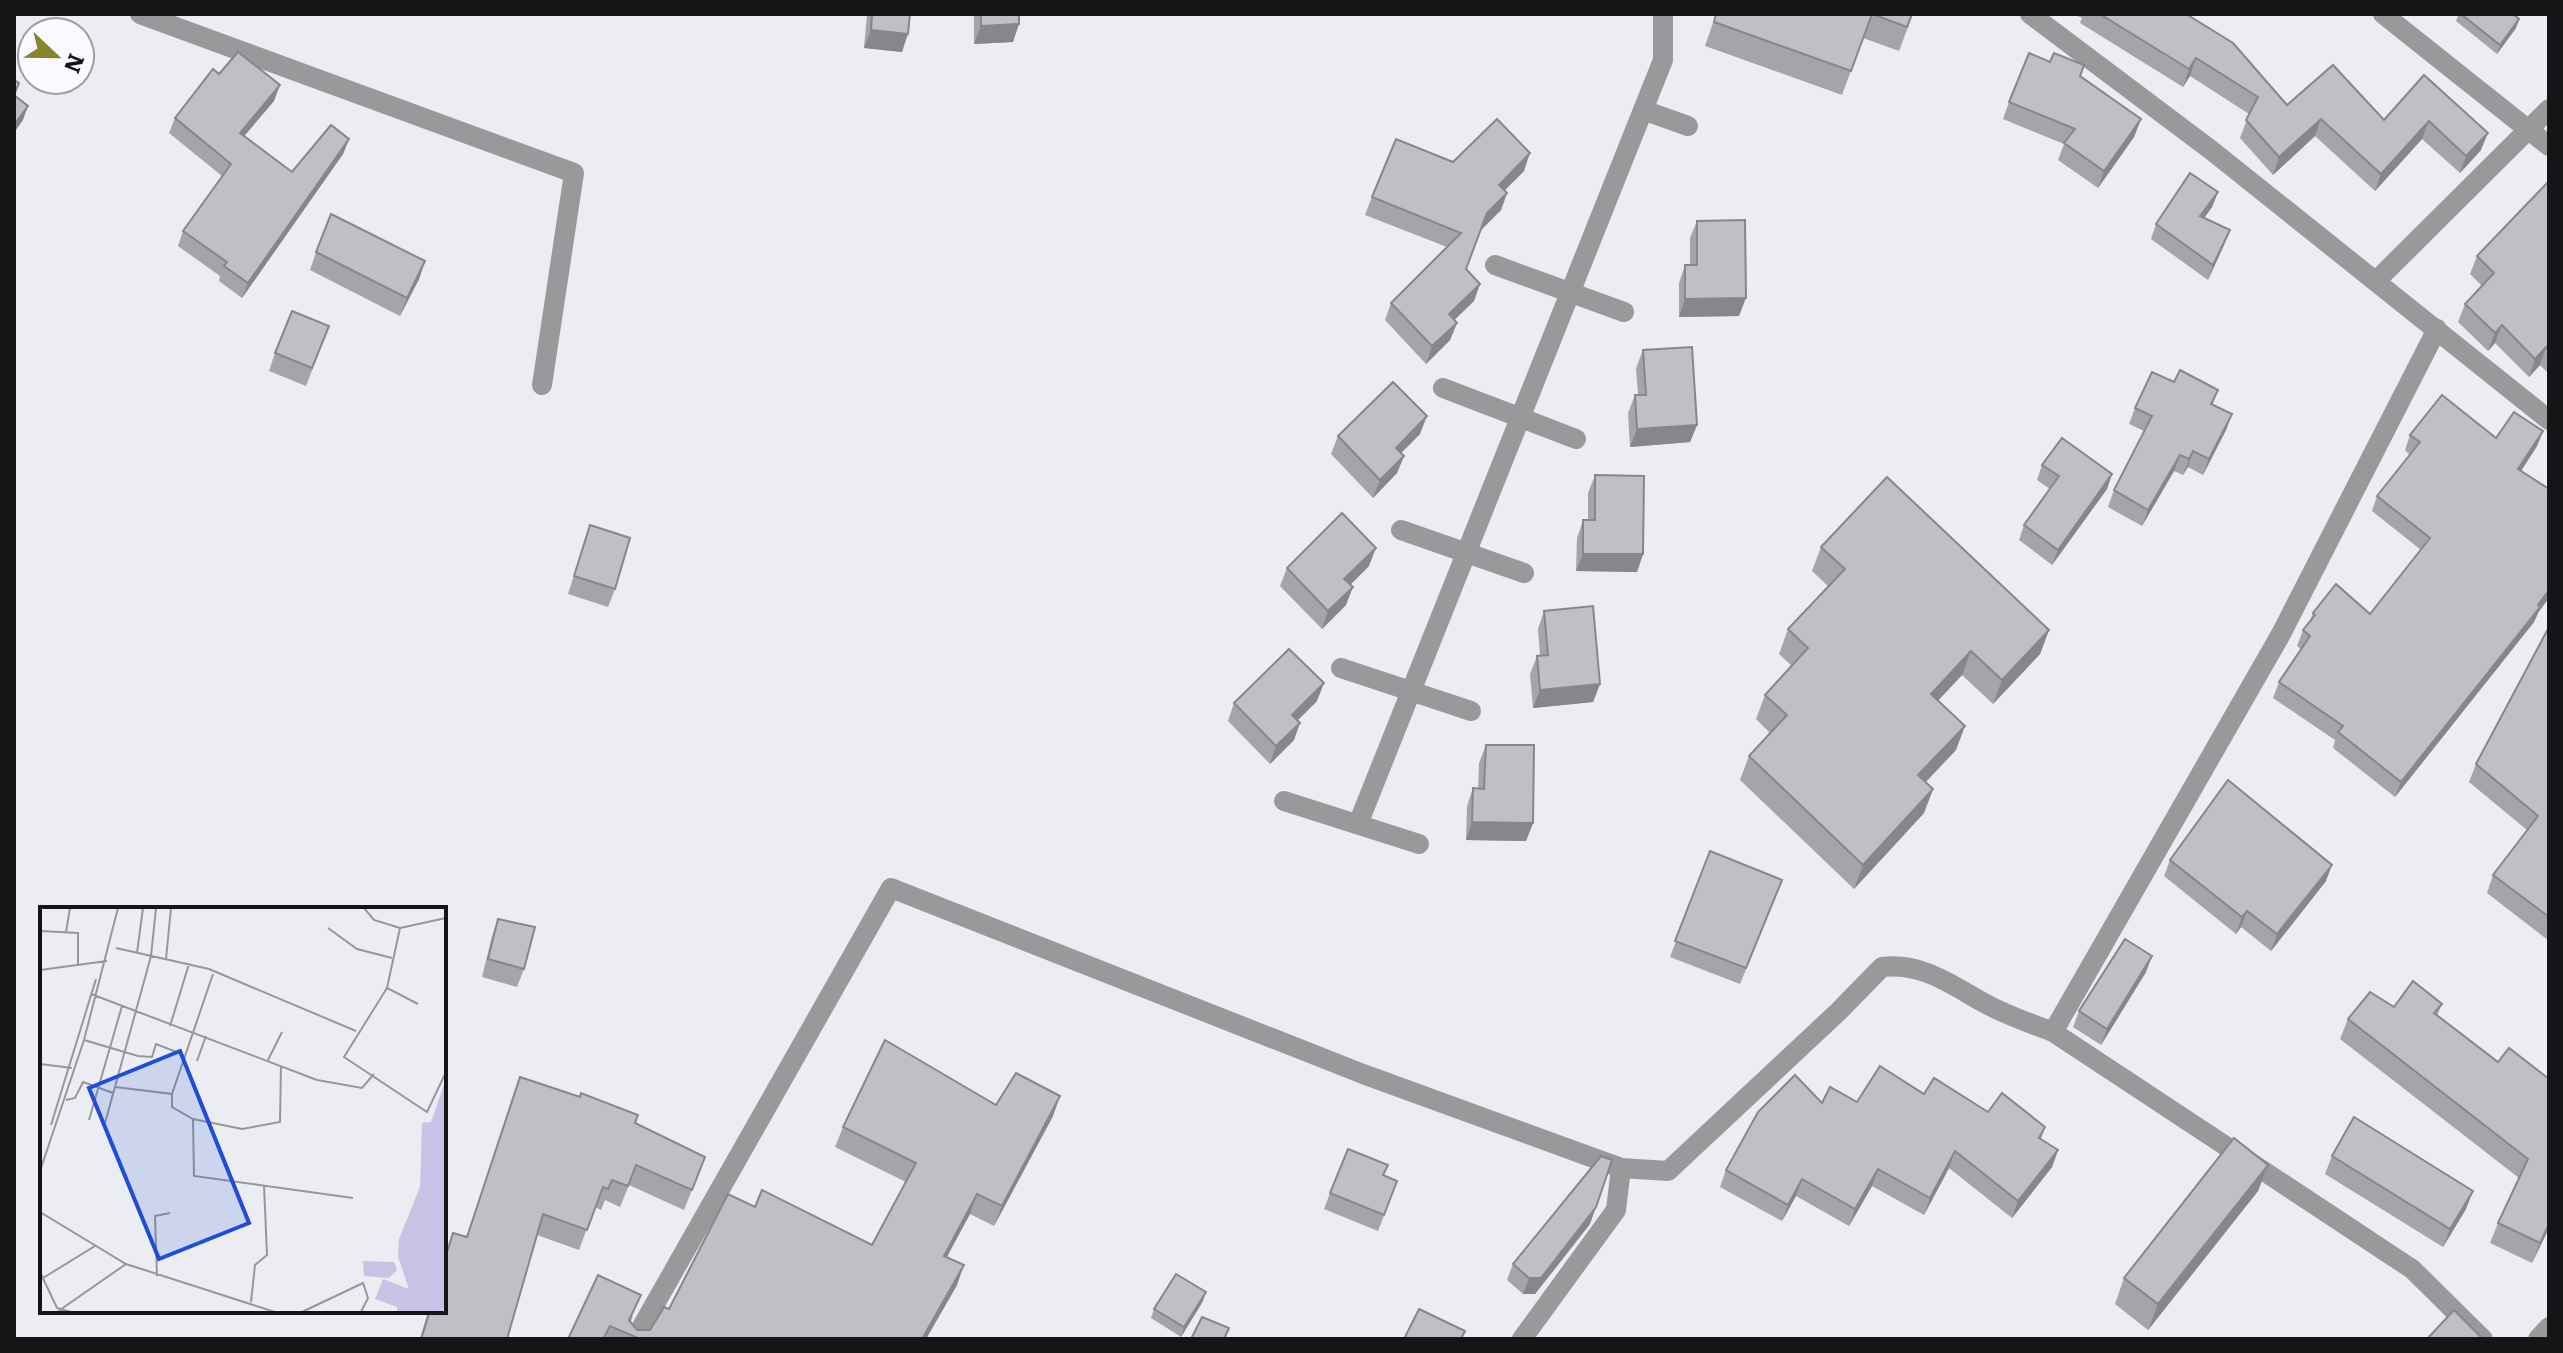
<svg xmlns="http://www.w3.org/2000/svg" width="2563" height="1353" font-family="Literata,serif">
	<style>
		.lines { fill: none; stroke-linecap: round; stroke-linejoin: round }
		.lane { stroke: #99999c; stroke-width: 20 }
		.street { stroke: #99999c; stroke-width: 20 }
		.wall { fill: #a5a4aa }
		.shaded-wall { fill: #86868b }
		.building { fill: #c0bfc6; stroke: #86868b; stroke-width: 2 }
		.inset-road { fill: none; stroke: #96969b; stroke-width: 2 }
		.view { fill: #1d4ed8; fill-opacity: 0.15; stroke: #1d4ed8; stroke-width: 4 }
		.inset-edge { fill: none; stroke: #151517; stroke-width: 4 }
	</style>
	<rect width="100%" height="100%" fill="#ececf3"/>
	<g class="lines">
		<g class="lane">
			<path d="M1643,110L1688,126"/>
			<path d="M1495,265L1624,312"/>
			<path d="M1443,388L1576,439"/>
			<path d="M1401,530L1524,573"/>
			<path d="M1341,668L1471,711"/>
			<path d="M1284,801L1419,844"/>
			<path d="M1358,824L1663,60V14"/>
		</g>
		<g class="street">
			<path d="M140,14L574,173L542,385"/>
			<path d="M2030,14L2211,150L2549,420"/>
			<path d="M2383,14L2549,146"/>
			<path d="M2377,280L2549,109"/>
			<path d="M2053,1032L2412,1269L2483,1339"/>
			<path d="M635,1339L891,888L1363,1074L1621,1168"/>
			<path d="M1522,1339L1616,1210L1621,1168L1668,1171L1838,1012L1882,967C1924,962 1954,987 1988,1005C2009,1016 2032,1024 2053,1032L2281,634L2437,329"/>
			<path d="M2538,1339L2549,1327"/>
		</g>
	</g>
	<g class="wall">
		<path d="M867,14H910L902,52L864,48Z"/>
		<path d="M974,14H1019L1013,42L974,44Z"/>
		<path d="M1716,14H1913L1899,51L1863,38L1842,95L1705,46Z"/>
		<path d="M2073,14H2186L2287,105L2384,120L2424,75L2481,150L2460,173L2422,139L2375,191L2315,136L2273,175L2240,138L2249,114L2190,76L2183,87L2080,23L2082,18Z"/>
		<path d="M2459,14H2513L2519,19L2516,28L2497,54L2456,21Z"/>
		<path d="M219,74L274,101L244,136L292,172L349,139L343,154L242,298L219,281L220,276L178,246L183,231L222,176L169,133L175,118Z"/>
		<path d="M2080,76L2141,119L2134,137L2098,188L2058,160L2064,144L2003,119L2009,102Z"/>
		<path d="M1453,162L1524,171L1505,190L1507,193L1501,210L1481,230L1466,270L1474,301L1454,320L1457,323L1450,340L1426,364L1385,320L1391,303L1447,247L1365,215L1372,197Z"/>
		<path d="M2549,181V374L2540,365L2529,377L2495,343L2488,351L2458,322L2465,304L2482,286L2470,274L2477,256Z"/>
		<path d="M2218,192L2212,207L2204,218L2224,245L2208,280L2151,239L2156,224Z"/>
		<path d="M1697,221L1739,316L1679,317V283L1685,265H1690V238Z"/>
		<path d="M316,252L425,261L419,279L400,316L310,270Z"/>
		<path d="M329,326L306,386L269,371L275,353Z"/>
		<path d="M1643,350L1697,425L1690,442L1630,447L1628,413L1635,395H1638L1636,368Z"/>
		<path d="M2174,382L2218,390L2213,404L2232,414L2226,430L2203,475L2188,467L2183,475L2174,471L2142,526L2108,507L2114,490L2144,431L2129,424L2135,408Z"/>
		<path d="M2543,431L2537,446L2521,471L2538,613L2534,622L2395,797L2333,748L2335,740L2273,698L2279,682L2301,649L2297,646L2303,630L2309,623L2313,613L2370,614L2421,550L2372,511L2377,496L2410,455L2405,450L2410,435L2496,438Z"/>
		<path d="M1420,434L1401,453L1404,456L1397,473L1373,498L1331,454L1338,436Z"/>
		<path d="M2042,465L2112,474L2107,489L2052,565L2019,540L2024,525L2050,489L2037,480Z"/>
		<path d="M1595,475L1643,554L1637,572L1576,571L1577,538L1583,520H1588V493Z"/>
		<path d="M590,525L615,589L608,607L568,594Z"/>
		<path d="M1821,547L2049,630L2040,654L1993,704L1962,675L1938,700L1956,750L1926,782L1933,789L1924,813L1854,889L1740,780L1749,756L1770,733L1756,719L1765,695L1792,666L1779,654L1788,629L1828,586L1812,571Z"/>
		<path d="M1369,566L1350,585L1346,605L1322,629L1280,586L1287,568Z"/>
		<path d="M1544,611L1600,684L1593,702L1533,708L1530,674L1537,656H1540L1538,629Z"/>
		<path d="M2549,627V941L2487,893L2493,875L2527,830L2469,782L2476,764Z"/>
		<path d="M1317,701L1298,720L1294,740L1270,764L1228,721L1234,703Z"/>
		<path d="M1486,745L1533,823L1526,841L1466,840L1467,806L1473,788L1478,789L1479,763Z"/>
		<path d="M1710,851L1776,896L1740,984L1670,957Z"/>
		<path d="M2170,860L2326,881L2271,951L2241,927L2236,934L2164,876Z"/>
		<path d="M498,919L524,969L517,987L482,977L492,936Z"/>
		<path d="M2146,972L2101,1045L2073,1027L2079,1011Z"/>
		<path d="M2442,1004L2437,1016L2498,1062L2549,1079V1228L2532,1263L2490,1243L2498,1223L2519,1178L2340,1039L2348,1019L2394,1007Z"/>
		<path d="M1857,1102L1988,1112L2045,1127L2041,1139L2058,1150L2052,1167L2012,1218L1949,1168L1924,1215L1872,1186L1849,1226L1796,1196L1782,1221L1720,1187L1726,1170L1822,1103Z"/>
		<path d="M996,1105L1053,1116L994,1226L970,1214L947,1257L957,1285L926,1339H568L633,1316L631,1321L637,1330H650L755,1207L872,1245L906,1182L835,1147L843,1127Z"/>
		<path d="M635,1123L705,1157L684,1210L629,1185L620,1207L605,1200L601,1210L595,1207L579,1250L537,1235L507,1339H420L428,1311H444V1258L453,1233L466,1236Z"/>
		<path d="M2332,1156L2466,1209L2443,1247L2325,1174Z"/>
		<path d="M2268,1165L2258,1191L2148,1330L2115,1304L2124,1278Z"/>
		<path d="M1384,1176L1391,1197L1378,1231L1324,1209L1330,1193Z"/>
		<path d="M1590,1224L1535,1294H1523L1507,1280L1513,1264Z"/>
		<path d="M1203,1301L1181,1337L1151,1318L1154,1309Z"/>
	</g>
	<g class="shaded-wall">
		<path d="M2519,19L2516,28L2497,54L2500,45Z"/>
		<path d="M1019,24L1013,42L974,44L981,26Z"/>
		<path d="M871,30L908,34L902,52L864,48Z"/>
		<path d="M2196,58L2190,76L2183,87L2189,69Z"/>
		<path d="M280,85L274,101L234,148L240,133Z"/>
		<path d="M28,106L23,120L14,133V125Z"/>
		<path d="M2141,119L2134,137L2098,188L2104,171Z"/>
		<path d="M2321,119L2315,136L2273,175L2279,157Z"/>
		<path d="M2429,121L2422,139L2375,191L2381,174Z"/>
		<path d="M2488,133L2481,150L2460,173L2466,156Z"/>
		<path d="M349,139L343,154L242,298L248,283Z"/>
		<path d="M1530,153L1524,171L1493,202L1499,185Z"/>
		<path d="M2218,192L2212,207L2195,231L2200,216Z"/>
		<path d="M1507,193L1501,210L1481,230L1487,213Z"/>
		<path d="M2230,230L2224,245L2208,280L2213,265Z"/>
		<path d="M425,261L419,279L400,316L407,298Z"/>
		<path d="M1480,284L1474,301L1442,332L1449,314Z"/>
		<path d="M1746,298L1739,316L1679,317L1685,299Z"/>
		<path d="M1457,323L1450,340L1426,364L1432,346Z"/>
		<path d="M2502,325L2495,343L2488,351L2495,333Z"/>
		<path d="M2546,347L2540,365L2529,377L2535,359Z"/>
		<path d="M2232,414L2226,430L2203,475L2209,459Z"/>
		<path d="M1427,416L1420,434L1389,465L1396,448Z"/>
		<path d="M1697,425L1690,442L1630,447L1637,429Z"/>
		<path d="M2543,431L2537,446L2512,485L2518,469Z"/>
		<path d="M2193,451L2188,467L2183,475L2189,459Z"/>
		<path d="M2180,455L2174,471L2142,526L2148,510Z"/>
		<path d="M1404,456L1397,473L1373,498L1380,480Z"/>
		<path d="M2112,474L2107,489L2052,565L2058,550Z"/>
		<path d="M1376,548L1369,566L1338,597L1344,579Z"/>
		<path d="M1583,554H1643L1637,572L1576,571Z"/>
		<path d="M1353,587L1346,605L1322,629L1328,611Z"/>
		<path d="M2549,590V598L2538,613L2534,622L2395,797L2401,782Z"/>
		<path d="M2049,630L2040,654L1993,704L2002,680Z"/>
		<path d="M1971,651L1962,675L1922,718L1931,694Z"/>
		<path d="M1324,683L1317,701L1286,732L1292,715Z"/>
		<path d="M1600,684L1593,702L1533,708L1540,690Z"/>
		<path d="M1300,723L1294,740L1270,764L1276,746Z"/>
		<path d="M1965,726L1956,750L1909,799L1918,775Z"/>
		<path d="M1933,789L1924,813L1854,889L1863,865Z"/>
		<path d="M1472,822L1533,823L1526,841L1466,840Z"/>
		<path d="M2332,865L2326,881L2271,951L2277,934Z"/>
		<path d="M2247,911L2241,927L2236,934L2242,917Z"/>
		<path d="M2152,956L2146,972L2101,1045L2107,1029Z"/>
		<path d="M1060,1096L1053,1116L994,1226L1002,1206Z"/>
		<path d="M2058,1150L2052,1167L2012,1218L2018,1201Z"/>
		<path d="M1955,1151L1949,1168L1924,1215L1930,1198Z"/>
		<path d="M2268,1165L2258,1191L2148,1330L2158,1304Z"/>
		<path d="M1878,1169L1872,1186L1849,1226L1855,1209Z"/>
		<path d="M1802,1179L1796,1196L1782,1221L1788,1205Z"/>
		<path d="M2473,1191L2466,1209L2443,1247L2450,1229Z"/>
		<path d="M977,1194L970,1214L936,1276L944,1256Z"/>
		<path d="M1596,1207L1590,1224L1535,1294H1523L1529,1278Z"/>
		<path d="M2549,1224V1228L2532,1263L2540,1243Z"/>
		<path d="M964,1265L957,1285L926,1339H922Z"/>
		<path d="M1206,1292L1203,1301L1181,1337L1184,1327Z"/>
	</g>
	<g class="building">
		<path d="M872,14H910L908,34L871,30Z"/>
		<path d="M981,14H1019V24L981,26Z"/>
		<path d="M1716,14H1872L1851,71L1714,22Z"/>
		<path d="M1872,14H1912L1907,27Z"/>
		<path d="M2100,14H2186L2233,43L2287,105L2333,65L2384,120L2424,75L2488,133L2466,156L2429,121L2381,174L2321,119L2279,157L2246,120L2258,97L2196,58L2189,69Z"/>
		<path d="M2461,14H2513L2519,19L2500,45Z"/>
		<path d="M238,52L280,85L240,133L292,172L331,125L349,139L248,283L224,266L227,262L183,231L231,164L175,118L213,69L219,74Z"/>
		<path d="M2029,53L2050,62L2054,53L2084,65L2080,76L2141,119L2104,171L2064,143L2075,129L2009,102Z"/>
		<path d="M14,80L19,83L14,95Z"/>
		<path d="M14,95L28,106L14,125Z"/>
		<path d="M1497,119L1530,153L1499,185L1507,193L1487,213L1466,269L1480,284L1449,314L1457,323L1432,346L1391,303L1461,233L1372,197L1396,139L1453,162Z"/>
		<path d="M2190,173L2218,192L2200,216L2230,230L2213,265L2156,224Z"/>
		<path d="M2549,181V350L2546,347L2535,359L2502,325L2495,333L2465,304L2494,273L2477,256Z"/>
		<path d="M331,214L425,261L407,298L316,252Z"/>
		<path d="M1745,220L1746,298L1685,299V265H1697V221Z"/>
		<path d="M292,311L329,326L312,368L275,353Z"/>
		<path d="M1692,347L1697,425L1637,429L1635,395H1646L1643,350Z"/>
		<path d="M2180,370L2218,390L2211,404L2232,414L2209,459L2193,451L2189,459L2180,455L2148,510L2114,490L2152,416L2135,408L2152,372L2174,382Z"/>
		<path d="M1393,382L1427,416L1396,448L1404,456L1380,480L1338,436Z"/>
		<path d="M2442,395L2496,438L2514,412L2543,431L2518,469L2549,489V590L2538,605L2540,607L2401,782L2338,732L2343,726L2279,682L2310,636L2303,630L2315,615L2313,613L2336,584L2370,614L2430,538L2377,496L2420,442L2410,435Z"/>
		<path d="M2062,438L2112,474L2058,550L2024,525L2059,476L2042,465Z"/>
		<path d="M1595,475L1644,476L1643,554H1583V520H1595Z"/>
		<path d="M1887,477L2049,630L2002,680L1971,651L1931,694L1965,726L1918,775L1933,789L1863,865L1749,756L1787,715L1765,695L1808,648L1788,629L1845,569L1821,547Z"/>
		<path d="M1342,513L1376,548L1344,579L1353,587L1328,611L1287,568Z"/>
		<path d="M590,525L630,538L615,589L574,576Z"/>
		<path d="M1593,606L1600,684L1540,690L1537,656L1548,655L1544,611Z"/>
		<path d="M2549,627V917L2493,875L2538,816L2476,764Z"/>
		<path d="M1289,649L1324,683L1292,715L1300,723L1276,746L1234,703Z"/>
		<path d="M1486,745H1534L1533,823L1472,822L1473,788L1484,789Z"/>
		<path d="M2228,780L2332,865L2277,934L2247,911L2242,917L2170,860Z"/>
		<path d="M1710,851L1782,880L1746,968L1675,941Z"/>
		<path d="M498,919L535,927L524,969L488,959Z"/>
		<path d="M2125,939L2152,956L2107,1029L2079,1011Z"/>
		<path d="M2413,981L2442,1004L2434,1013L2498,1062L2509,1048L2549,1079V1224L2540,1243L2498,1223L2528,1159L2348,1019L2370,992L2394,1007Z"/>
		<path d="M885,1040L996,1105L1016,1073L1060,1096L1002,1206L977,1194L944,1256L964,1265L922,1339H640L610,1326L603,1339H568L598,1275L641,1295L629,1320L637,1330H650L664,1307L669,1309L728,1194L755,1207L762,1190L872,1245L916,1163L843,1127Z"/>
		<path d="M1880,1066L1924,1094L1934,1078L1988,1112L2002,1093L2045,1127L2039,1138L2058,1150L2018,1201L1955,1151L1930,1198L1878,1169L1855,1209L1802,1179L1788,1205L1726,1170L1758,1112L1795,1075L1822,1103L1830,1087L1857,1102Z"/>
		<path d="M520,1077L580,1097L581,1093L638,1115L635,1123L705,1157L692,1190L636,1165L628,1186L612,1180L608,1189L603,1187L587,1230L543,1214L507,1339H421L430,1311H444V1262L453,1233L467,1237Z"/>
		<path d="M2354,1117L2473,1191L2450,1229L2332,1156Z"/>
		<path d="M2234,1138L2268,1165L2158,1304L2124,1278Z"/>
		<path d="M1348,1149L1388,1165L1383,1175L1397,1181L1384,1215L1330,1193Z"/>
		<path d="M1601,1156L1612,1160L1596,1207L1541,1278H1529L1513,1264Z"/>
		<path d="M1176,1274L1206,1292L1184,1327L1154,1309Z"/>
		<path d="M1419,1309L1465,1331L1461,1339H1404Z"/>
		<path d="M2454,1310L2483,1339H2427Z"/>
		<path d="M1202,1317L1229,1328L1224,1339H1191Z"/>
	</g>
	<g transform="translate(40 907)">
		<rect width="406" height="406" fill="#ececf3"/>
		<path d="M406,172L404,399L403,405H357V400L335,392L343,372L369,382L358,350L359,332L380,280L382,216L391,215ZM323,354L354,355L357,363L349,371L324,369Z" fill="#c6c3e5"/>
		<path class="inset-road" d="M324,1L334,13L360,21L347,81L378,97M288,21L317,42L352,51M360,21L406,11M0,24L38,26V57M26,25L30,1M76,41L169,62L316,124M97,46L103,1M126,52L131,1M0,63L67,54M347,81L304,150L387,205L406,165M51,87L277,173L322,181L334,167M130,119L149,57M44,133L98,149L112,150L116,137L142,147M228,153L242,125M157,154L166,129M0,157L32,161M75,180L132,187V200L153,212L202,222L240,215L241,159M132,187L173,67M26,193L35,191L43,175L73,186M153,212L154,269L313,291M49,213L82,99M65,216L111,49L116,1M11,218L56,72M0,264L44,133L78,1M0,305L86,357L235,405M0,365L17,401L31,405M117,369L115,309L130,306M3,371L55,339M211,395L215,358L227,348L224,278M17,405L86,357M262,405L323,376L328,391L321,405"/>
		<path class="view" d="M140,144L209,316L119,352L49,181Z"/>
		<rect width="406" height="406" class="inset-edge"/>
	</g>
	<rect width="2563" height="1353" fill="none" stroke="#151517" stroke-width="32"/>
	<g transform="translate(56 56) rotate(112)"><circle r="38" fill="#f9f9ff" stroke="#9e9ea2" stroke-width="2"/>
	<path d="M0-6L14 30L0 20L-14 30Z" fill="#86852e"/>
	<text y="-12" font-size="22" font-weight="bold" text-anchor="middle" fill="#151517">N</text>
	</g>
</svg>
